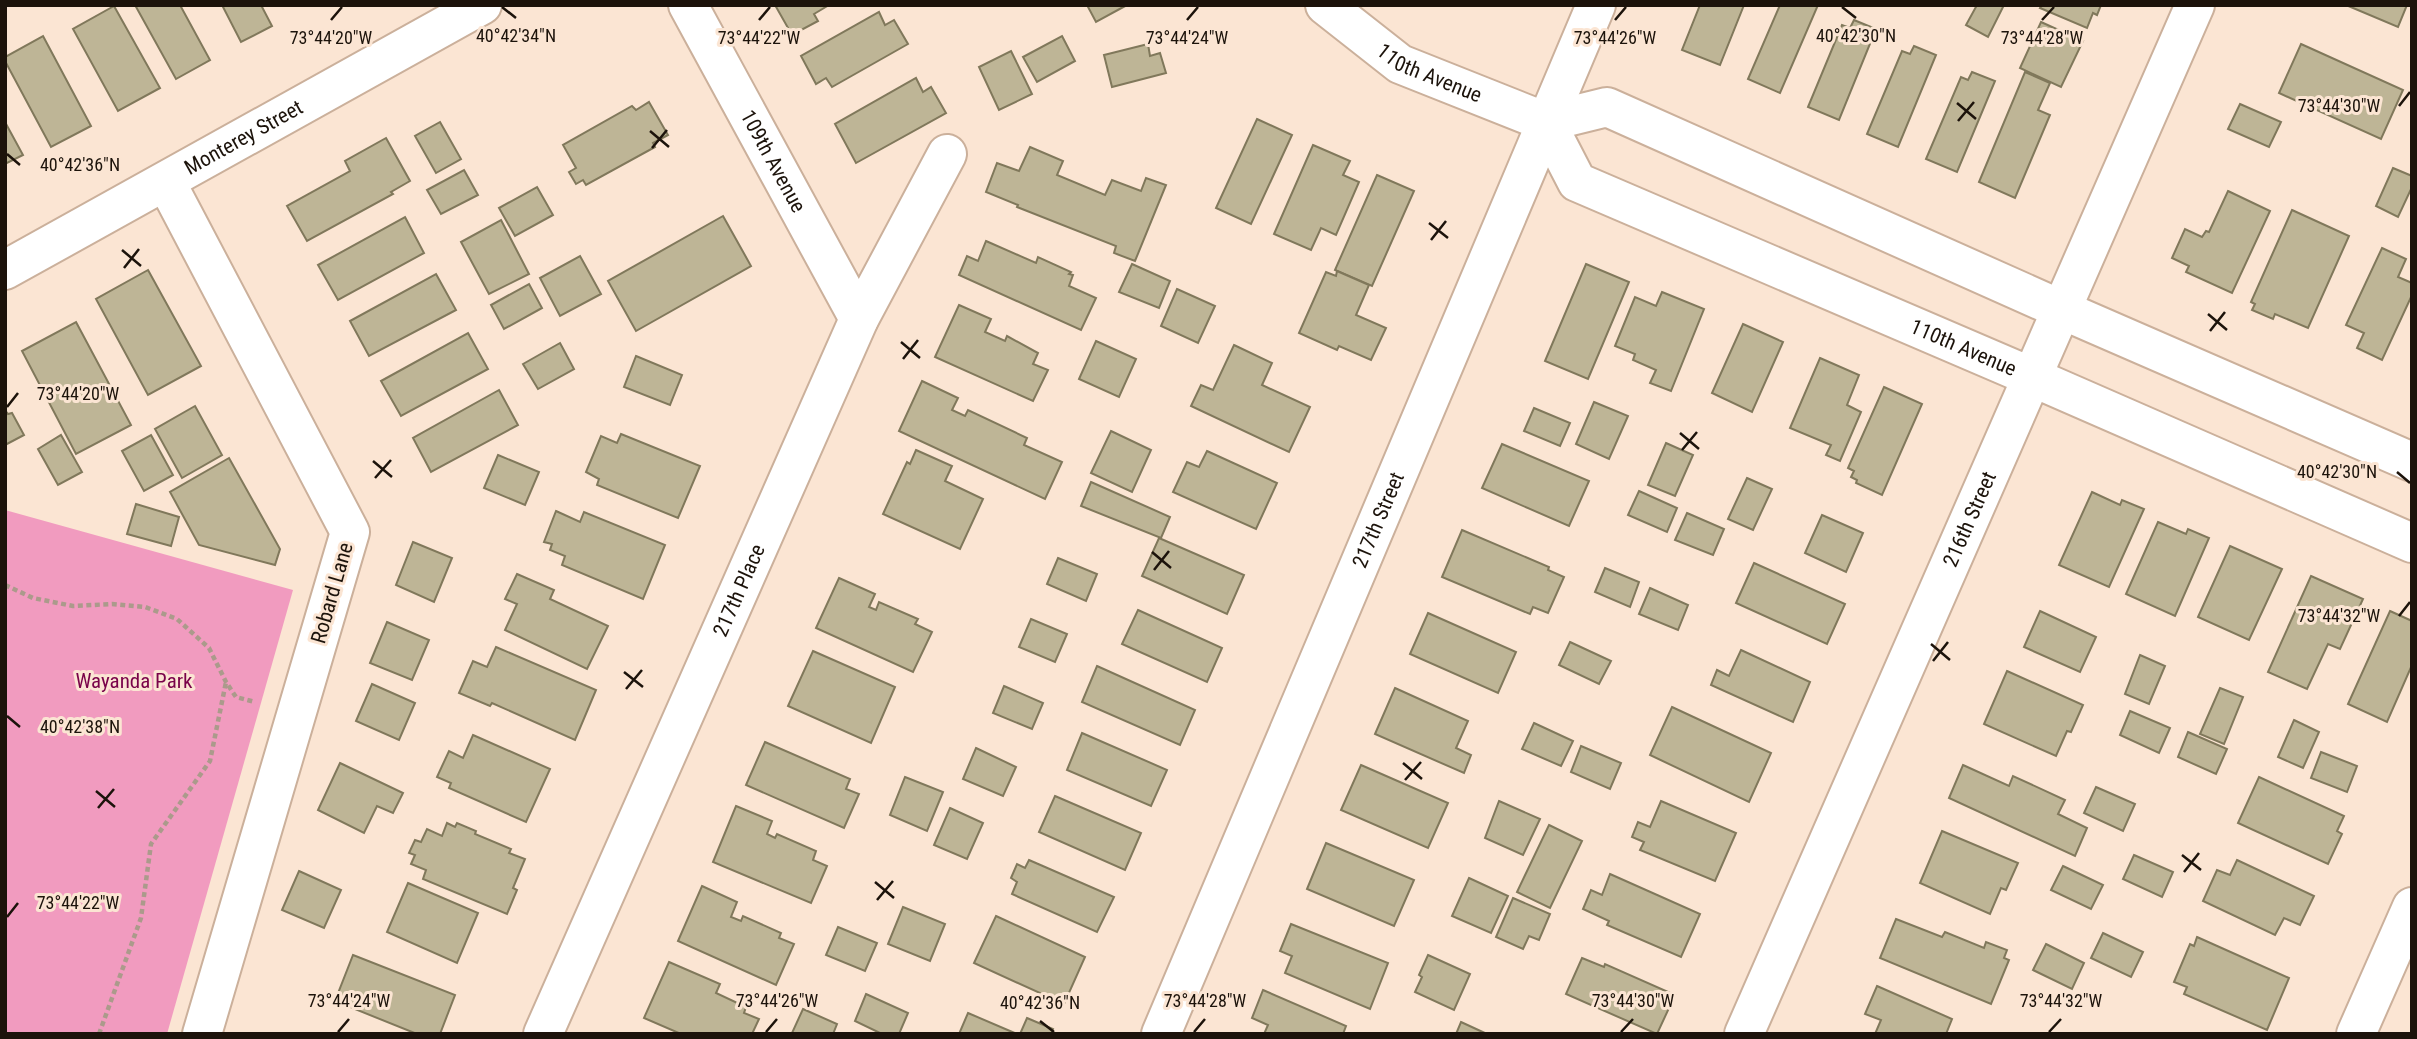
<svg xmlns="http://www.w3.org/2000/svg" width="2417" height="1039" font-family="'Roboto Condensed',sans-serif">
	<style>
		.green { fill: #f19bbf }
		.building { fill: #beb596; stroke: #80785b; stroke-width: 2 }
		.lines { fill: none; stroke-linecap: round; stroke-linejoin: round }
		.minor-casing { stroke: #cbb09b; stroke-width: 42 }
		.path { stroke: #ab9a8b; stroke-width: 4.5; stroke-dasharray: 5 3.5; stroke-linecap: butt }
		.minor { stroke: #fff; stroke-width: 38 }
		.ticks { fill: none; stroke: #1c130b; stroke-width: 2.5 }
		.labels { text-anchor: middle; stroke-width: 6; stroke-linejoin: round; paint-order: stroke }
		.street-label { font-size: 21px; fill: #1c130b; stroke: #fbe5d3 }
		.park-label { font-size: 21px; fill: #790249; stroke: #fbe5d3 }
		.ticks-label { font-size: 18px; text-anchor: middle; fill: #1c130b; stroke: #fbe5d3; stroke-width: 6; stroke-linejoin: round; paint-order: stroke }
	</style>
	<rect width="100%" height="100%" fill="#fbe5d3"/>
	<path class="green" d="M5,510L293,590L167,1034H5Z"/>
	<g class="building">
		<path d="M135,5H180L210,60L176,79Z"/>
		<path d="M222,5H261L272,26L241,42Z"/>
		<path d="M775,5H829L814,14L818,21L792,35Z"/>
		<path d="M1087,5H1127L1096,22Z"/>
		<path d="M1700,5H1744L1720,65L1682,50Z"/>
		<path d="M1780,5H1818L1780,93L1748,79Z"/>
		<path d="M1977,5H2004L1988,37L1966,25Z"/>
		<path d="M2042,5H2101L2097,15L2093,13L2087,28L2040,8Z"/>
		<path d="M2346,5H2407L2398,27Z"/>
		<path d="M114,6L160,88L118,111L73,29Z"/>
		<path d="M879,12L885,25L894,20L908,44L832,87L826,78L816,84L801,56Z"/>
		<path d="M1854,20L1876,29L1839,120L1808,107L1842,25L1850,28Z"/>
		<path d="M2041,22L2083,41L2061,87L2020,68Z"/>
		<path d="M43,36L91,126L51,147L5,61V57Z"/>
		<path d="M1062,36L1075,61L1037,82L1023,57Z"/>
		<path d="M1148,44L1150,56L1160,53L1166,73L1112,87L1104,55Z"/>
		<path d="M2301,44L2403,90L2381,139L2279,93Z"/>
		<path d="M1914,46L1936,55L1898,147L1867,134L1902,51L1910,54Z"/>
		<path d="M1011,51L1032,94L999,110L979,67Z"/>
		<path d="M1972,72L1995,81L1957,172L1926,159L1961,77L1968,80Z"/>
		<path d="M2025,72L2050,83L2038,110L2050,115L2015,198L1979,182Z"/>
		<path d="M916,78L923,92L931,87L946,113L856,163L835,124Z"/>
		<path d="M649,102L668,135L653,143L655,147L586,185L583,180L576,184L569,172L576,168L563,145L632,106L636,110Z"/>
		<path d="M2240,104L2281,122L2269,147L2228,129Z"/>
		<path d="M1257,119L1292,135L1251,224L1216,208Z"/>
		<path d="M5,122L23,155L5,164Z"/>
		<path d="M440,122L461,159L436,173L415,136Z"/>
		<path d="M386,138L410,181L391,192L393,194L307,241L287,206L350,171L345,161Z"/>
		<path d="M1313,145L1350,161L1343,175L1359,182L1336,235L1321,228L1311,250L1274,234Z"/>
		<path d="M1030,147L1063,161L1057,175L1105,195L1112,180L1141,191L1146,178L1166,185L1135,261L1114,253L1116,246L1017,207L1018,205L986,192L997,163L1019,171Z"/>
		<path d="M2393,168L2412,176V187L2398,217L2376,206Z"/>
		<path d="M464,170L478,195L441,214L427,190Z"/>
		<path d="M1377,175L1414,191L1372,286L1335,270Z"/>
		<path d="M537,187L553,215L515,236L499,208Z"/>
		<path d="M2228,191L2270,211L2232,293L2186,272L2189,266L2172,258L2185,229L2202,237L2206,231L2209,232Z"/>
		<path d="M2292,210L2349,236L2308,328L2275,314L2273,319L2252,310L2255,304L2251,302Z"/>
		<path d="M723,216L751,266L636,331L608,281Z"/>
		<path d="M405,217L424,253L338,300L318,265Z"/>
		<path d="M501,220L529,274L489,294L461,242Z"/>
		<path d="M986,241L1036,263L1038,257L1071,272L1069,274L1073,275L1069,286L1096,298L1081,330L959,275L967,256L978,261Z"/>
		<path d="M2382,248L2406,259L2398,277L2412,283V295L2382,360L2357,348L2364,333L2346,325Z"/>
		<path d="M580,256L601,294L560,316L540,278Z"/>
		<path d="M1132,264L1170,281L1159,308L1119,292Z"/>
		<path d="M1586,264L1629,282L1588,379L1545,361Z"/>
		<path d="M148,270L201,366L148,395L96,299Z"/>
		<path d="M1337,271L1369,285L1356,315L1386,328L1371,360L1339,346L1337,350L1299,333L1326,272L1336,276Z"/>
		<path d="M436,274L456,310L369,356L350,321Z"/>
		<path d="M529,284L542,308L504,329L491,305Z"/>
		<path d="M1177,289L1215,306L1198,343L1161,326Z"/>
		<path d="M1662,292L1704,309L1671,391L1650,383L1656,370L1633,360L1635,354L1615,346L1635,297L1656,306Z"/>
		<path d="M959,305L991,319L985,332L1005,341L1007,336L1038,353L1033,364L1048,370L1033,401L935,357Z"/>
		<path d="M76,322L131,425L76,454L22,351Z"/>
		<path d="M1743,324L1783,342L1752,412L1712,393Z"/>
		<path d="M468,333L488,369L401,416L381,381Z"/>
		<path d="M1096,341L1136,359L1119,397L1079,379Z"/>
		<path d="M560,343L574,369L538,389L523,364Z"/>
		<path d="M1234,345L1272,363L1262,385L1310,407L1289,452L1191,406L1201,385L1213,390Z"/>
		<path d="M636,356L682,375L670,405L624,387Z"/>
		<path d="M1820,358L1859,375L1847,405L1861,412L1840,461L1826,455L1831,445L1790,428Z"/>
		<path d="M922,381L958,398L952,410L965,416L968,410L1027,438L1024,445L1062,462L1045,499L899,431Z"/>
		<path d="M1884,387L1922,404L1882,495L1856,483L1857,480L1851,477L1854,471L1848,468Z"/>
		<path d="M499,390L518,425L431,472L413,438Z"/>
		<path d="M1594,402L1628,416L1609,459L1576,444Z"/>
		<path d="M195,406L222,455L182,478L155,429Z"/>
		<path d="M1534,408L1570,423L1560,446L1524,431Z"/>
		<path d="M5,410L8,414L12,413L24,435L5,445Z"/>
		<path d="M1111,431L1151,450L1132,492L1091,473Z"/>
		<path d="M621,434L700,466L678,518L597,485L599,479L586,472L601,436L617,443Z"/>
		<path d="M61,435L82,472L58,485L38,449Z"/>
		<path d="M151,435L173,475L144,491L122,451Z"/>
		<path d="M1666,443L1693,455L1675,496L1648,485Z"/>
		<path d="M1502,444L1589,481L1569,526L1482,488Z"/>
		<path d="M916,450L952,466L945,481L983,499L960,549L883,514L907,462L910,464Z"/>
		<path d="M1207,451L1277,483L1256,529L1173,492L1187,462L1199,467Z"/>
		<path d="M498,455L539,472L525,505L484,488Z"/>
		<path d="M229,458L280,549L275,565L199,545L170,492Z"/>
		<path d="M1747,478L1772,489L1753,530L1728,519Z"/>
		<path d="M1091,482L1170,517L1161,538L1081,506Z"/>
		<path d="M1639,491L1677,508L1667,532L1628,515Z"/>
		<path d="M2092,492L2120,505L2122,500L2144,509L2109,587L2059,565Z"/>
		<path d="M136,504L179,517L171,546L127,534Z"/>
		<path d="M556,511L580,522L584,512L665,545L643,599L562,565L565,556L550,550L552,544L544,542Z"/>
		<path d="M1687,513L1724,529L1713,555L1675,540Z"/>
		<path d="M1822,515L1863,533L1846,572L1805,553Z"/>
		<path d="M2158,522L2186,534L2188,529L2209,538L2175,616L2126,594Z"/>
		<path d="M1462,530L1549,567L1548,570L1564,577L1548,613L1533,607L1530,614L1442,577Z"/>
		<path d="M1159,538L1244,575L1227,614L1142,576Z"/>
		<path d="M413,542L452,558L434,602L396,585Z"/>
		<path d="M2230,546L2282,569L2249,640L2198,617Z"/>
		<path d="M1058,558L1097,574L1086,601L1047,584Z"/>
		<path d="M1754,563L1845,604L1827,644L1736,603Z"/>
		<path d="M1605,568L1639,582L1630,607L1595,592Z"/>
		<path d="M517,574L554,590L550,599L608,626L587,669L505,630L517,604L505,599Z"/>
		<path d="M2311,576L2363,599L2340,649L2328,644L2307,689L2268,672Z"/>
		<path d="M839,578L875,594L869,607L876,610L879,602L918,619L915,624L932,632L913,672L816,628Z"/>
		<path d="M1650,588L1688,605L1678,630L1639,614Z"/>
		<path d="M1138,610L1222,648L1207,682L1122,644Z"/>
		<path d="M2040,611L2096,637L2080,672L2024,647Z"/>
		<path d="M2390,611L2412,621V665L2387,722L2348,704Z"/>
		<path d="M1428,613L1516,652L1498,693L1410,654Z"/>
		<path d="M1031,619L1067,634L1055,662L1019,647Z"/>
		<path d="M387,622L429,640L412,680L370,663Z"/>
		<path d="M1570,642L1611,661L1599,684L1559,665Z"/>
		<path d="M496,647L596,690L575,740L492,703L490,706L459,693L473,661L487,667Z"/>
		<path d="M1741,650L1810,682L1793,722L1711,685L1717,670L1729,676Z"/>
		<path d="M813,651L895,687L871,743L788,706Z"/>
		<path d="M2140,655L2165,666L2149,704L2125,694Z"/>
		<path d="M1097,666L1195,710L1180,745L1082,702Z"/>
		<path d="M2007,671L2083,705L2071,732L2067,731L2056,756L1984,724Z"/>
		<path d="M372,684L415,703L399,740L356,721Z"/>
		<path d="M1004,686L1043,703L1032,729L993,713Z"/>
		<path d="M1395,688L1468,721L1456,748L1471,755L1464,773L1375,734Z"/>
		<path d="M2220,688L2243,697L2224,744L2200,734Z"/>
		<path d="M1672,707L1771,753L1749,802L1650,755Z"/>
		<path d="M2130,711L2170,728L2159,753L2120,735Z"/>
		<path d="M2294,720L2319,732L2303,768L2278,757Z"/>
		<path d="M1534,723L1573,741L1561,766L1522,749Z"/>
		<path d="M2188,732L2227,749L2216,774L2178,757Z"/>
		<path d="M1082,733L1167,770L1151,806L1067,770Z"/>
		<path d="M473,735L550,769L526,822L449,788L451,783L437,777L449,751L463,758Z"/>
		<path d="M765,742L850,779L846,789L859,794L844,828L746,785Z"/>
		<path d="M1581,746L1621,763L1610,789L1571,772Z"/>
		<path d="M976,748L1016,767L1003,796L963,779Z"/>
		<path d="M2321,752L2357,766L2347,792L2311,778Z"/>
		<path d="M340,763L403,793L393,813L377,806L364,833L318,810Z"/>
		<path d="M1361,765L1448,803L1428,848L1341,810Z"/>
		<path d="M1963,765L2009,786L2013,776L2065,800L2058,814L2087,828L2075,856L1949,798Z"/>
		<path d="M905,777L943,792L927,831L890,815Z"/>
		<path d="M2259,777L2344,816L2337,831L2342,834L2328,864L2238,823Z"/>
		<path d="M2096,787L2135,804L2123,831L2084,813Z"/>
		<path d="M1055,796L1141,833L1125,870L1039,832Z"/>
		<path d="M1499,801L1540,819L1523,855L1485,838Z"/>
		<path d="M1661,801L1736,833L1715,881L1640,850L1644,842L1632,837L1638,822L1650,827Z"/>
		<path d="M736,806L772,821L767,834L775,838L777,834L816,851L813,860L827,866L811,903L713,862Z"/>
		<path d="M950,808L983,823L967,859L934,845Z"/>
		<path d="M447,823L455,827L457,823L476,831L475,834L511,849L509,853L525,859L513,888L517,890L507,914L423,879L426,870L411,864L415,855L409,853L415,840L421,842L427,829L442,836Z"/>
		<path d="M1549,825L1582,841L1550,908L1517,892Z"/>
		<path d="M1942,831L2018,863L2006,890L2001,888L1990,914L1920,883Z"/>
		<path d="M1326,843L1414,880L1394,926L1307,889Z"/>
		<path d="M2134,855L2173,872L2162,897L2123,879Z"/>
		<path d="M1029,860L1114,897L1097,932L1012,894L1017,882L1011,878L1017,864L1025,868Z"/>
		<path d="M2237,860L2314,896L2300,925L2284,918L2275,935L2203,901L2217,870L2230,875Z"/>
		<path d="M2063,866L2103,885L2091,909L2051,890Z"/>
		<path d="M299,871L341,890L324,928L282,910Z"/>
		<path d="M1610,874L1700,914L1681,957L1607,925L1609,921L1583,909L1591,890L1602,895Z"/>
		<path d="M1469,878L1508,896L1491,933L1452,916Z"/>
		<path d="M408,883L478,913L457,963L387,932Z"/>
		<path d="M702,886L737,902L731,917L741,921L743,916L781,933L779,938L794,944L776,985L678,941Z"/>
		<path d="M1513,898L1550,914L1539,940L1529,936L1523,949L1496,937Z"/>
		<path d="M903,907L945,924L930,961L888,944Z"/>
		<path d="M996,916L1085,957L1064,1004L974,963Z"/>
		<path d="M1896,919L1942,937L1945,932L1984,948L1986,942L2007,950L2004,958L2009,960L1991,1004L1880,958Z"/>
		<path d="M1291,924L1388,963L1370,1009L1285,973L1292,956L1280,951Z"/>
		<path d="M838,927L877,943L865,971L826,955Z"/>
		<path d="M2103,933L2143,952L2131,977L2091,958Z"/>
		<path d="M2197,937L2289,978L2267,1030L2184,994L2187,987L2174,982L2190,944L2194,946Z"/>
		<path d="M2046,944L2084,963L2072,989L2033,970Z"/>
		<path d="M353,955L455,995L440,1034H417L335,1001Z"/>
		<path d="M1428,955L1470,974L1454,1010L1415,992L1422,977L1419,975Z"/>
		<path d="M1582,958L1604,967L1605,964L1675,995L1657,1034L1566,994Z"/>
		<path d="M669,962L720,984L716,993L746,1007L744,1013L759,1019L752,1034H681L644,1018Z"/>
		<path d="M1877,986L1952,1019L1946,1034H1875L1881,1020L1865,1014Z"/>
		<path d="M1263,990L1346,1026L1343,1034H1264L1268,1025L1252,1018Z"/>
		<path d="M866,994L908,1013L899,1034H882L855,1021Z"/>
		<path d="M803,1009L837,1024L833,1034L792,1033Z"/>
		<path d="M968,1013L1017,1034H959Z"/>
		<path d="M1027,1018L1053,1029L1051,1034H1020Z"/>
		<path d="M1461,1022L1487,1034H1456Z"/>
	</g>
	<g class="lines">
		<defs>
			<g id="minor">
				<path id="s1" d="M688,5L859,319"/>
				<path id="s2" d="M1325,5L1400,64L1546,122L1607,107L2060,309L2412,462"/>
				<path id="s3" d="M1546,122L1577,182L2032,377L2412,543"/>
				<path d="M166,182L350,532L202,1034"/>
				<path id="s4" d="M5,270L482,5"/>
				<path id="s5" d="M543,1034L859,319L947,154"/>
				<path id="s6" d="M1161,1034L1596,5"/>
				<path id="s7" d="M1744,1034L2195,5"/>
				<path d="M2356,1034L2412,907"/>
			</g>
		</defs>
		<use href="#minor" class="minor-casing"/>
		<g class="path">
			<path d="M5,585L33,598L73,606L112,604L145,607L177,619L209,648L226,682L236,697L255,702"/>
			<path d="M99,1034L141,918L151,844L210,761L226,682"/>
		</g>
		<use href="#minor" class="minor"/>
	</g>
	<path class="ticks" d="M502,7L516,18M1842,7L1856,18M331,20L342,7M759,20L770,7M1187,20L1198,7M1615,20L1626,7M2042,20L2054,7M1957,103L1976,119M2399,106L2410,92M1958,121L1974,102M650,131L669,147M652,148L667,130M7,154L20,165M1429,223L1448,238M1431,240L1446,221M122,250L141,266M124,268L139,249M2208,314L2227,330M2210,331L2225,312M901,342L920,358M903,359L918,340M7,407L18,393M1680,433L1699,449M1682,450L1697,432M373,461L392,477M2397,472L2410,483M375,478L391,460M1152,552L1171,568M1154,570L1169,551M2399,616L2410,602M1931,644L1950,660M1933,661L1948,642M624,672L643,687M626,689L642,670M7,716L20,727M1403,763L1422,779M1405,780L1421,762M96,791L115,807M98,808L114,789M2182,855L2201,870M2184,872L2199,853M875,882L894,898M877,900L893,881M7,917L18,903M1040,1021L1054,1032M338,1032L349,1019M766,1032L777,1019M1194,1032L1205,1019M1621,1032L1633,1019M2049,1032L2061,1019"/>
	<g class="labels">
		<g class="street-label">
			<text dy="7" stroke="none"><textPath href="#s2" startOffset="126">110th Avenue</textPath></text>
			<text dy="7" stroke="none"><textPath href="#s4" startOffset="273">Monterey Street</textPath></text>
			<text dy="7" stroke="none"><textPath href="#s1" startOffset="178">109th Avenue</textPath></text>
			<text dy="7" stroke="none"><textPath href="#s3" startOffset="488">110th Avenue</textPath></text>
			<text dy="7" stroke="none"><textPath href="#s6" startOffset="558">217th Street</textPath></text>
			<text dy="7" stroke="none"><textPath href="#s7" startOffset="562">216th Street</textPath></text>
			<text dy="7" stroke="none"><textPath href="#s5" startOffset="485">217th Place</textPath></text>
			<text transform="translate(332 593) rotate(-74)" y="7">Robard Lane</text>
		</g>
		<g class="park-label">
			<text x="134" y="688">Wayanda Park</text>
		</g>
	</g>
	<g class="ticks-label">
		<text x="516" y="42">40°42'34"N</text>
		<text x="1856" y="42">40°42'30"N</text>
		<text x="331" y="44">73°44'20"W</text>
		<text x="759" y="44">73°44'22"W</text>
		<text x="1187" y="44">73°44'24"W</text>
		<text x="1615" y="44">73°44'26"W</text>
		<text x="2042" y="44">73°44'28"W</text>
		<text x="2339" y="112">73°44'30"W</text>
		<text x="80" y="171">40°42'36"N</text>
		<text x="78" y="400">73°44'20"W</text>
		<text x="2337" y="478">40°42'30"N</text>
		<text x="2339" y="622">73°44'32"W</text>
		<text x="80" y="733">40°42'38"N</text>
		<text x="78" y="909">73°44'22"W</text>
		<text x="349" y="1007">73°44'24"W</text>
		<text x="777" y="1007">73°44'26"W</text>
		<text x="1205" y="1007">73°44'28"W</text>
		<text x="1633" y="1007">73°44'30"W</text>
		<text x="2061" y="1007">73°44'32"W</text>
		<text x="1040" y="1009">40°42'36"N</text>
	</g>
	<rect width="2417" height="1039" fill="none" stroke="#1c130b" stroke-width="14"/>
</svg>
